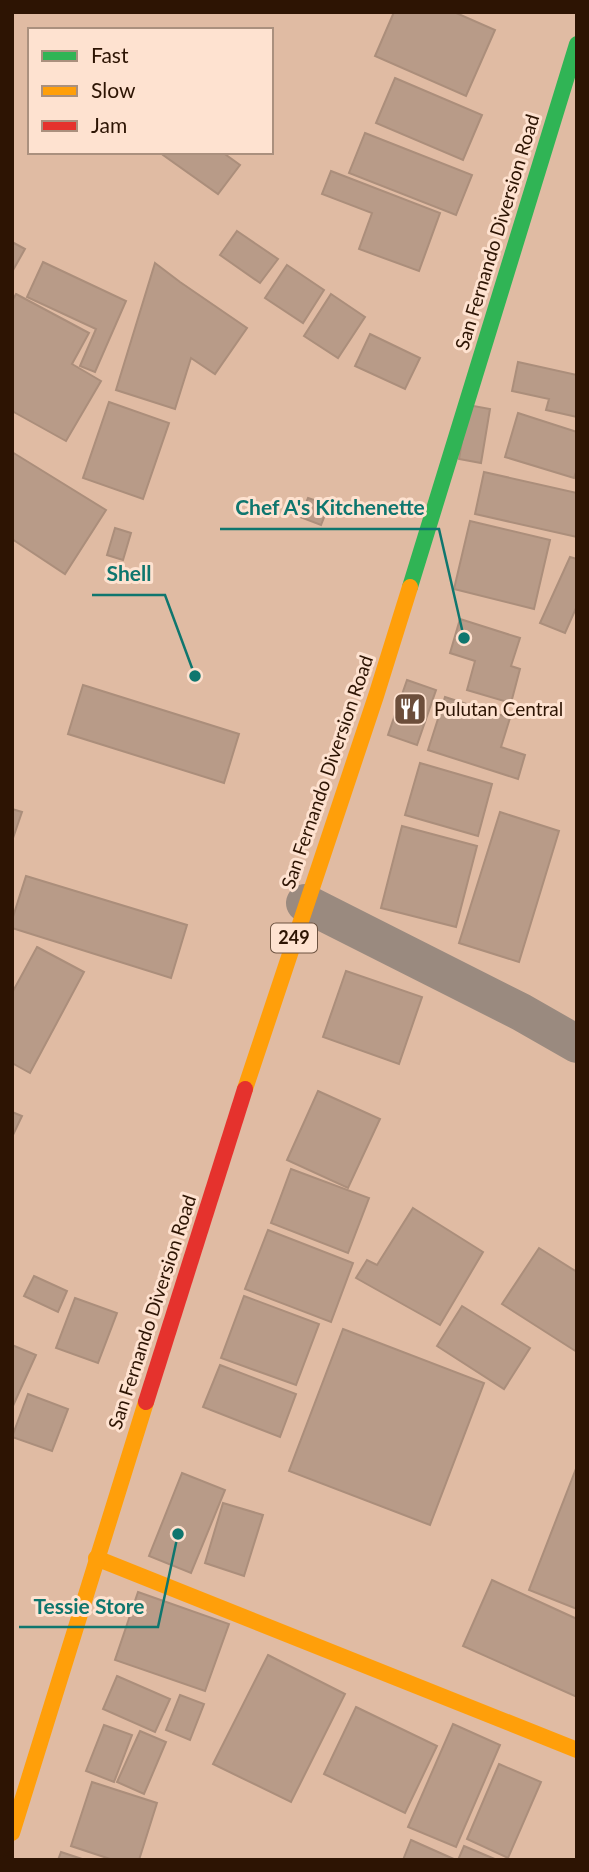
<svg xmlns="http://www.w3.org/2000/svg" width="589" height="1872" font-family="Lato,sans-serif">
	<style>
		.building { fill: #b89b88; stroke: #ab8e7b; stroke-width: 2 }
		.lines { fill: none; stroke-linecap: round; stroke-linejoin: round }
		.street { stroke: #9a8a7f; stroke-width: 38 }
		.fast { stroke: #30b455; stroke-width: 16 }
		.slow { stroke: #ff9f0a; stroke-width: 16 }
		.jam { stroke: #e5322d; stroke-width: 16 }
		.labels { text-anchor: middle; stroke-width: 6; stroke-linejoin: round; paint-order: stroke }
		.shield { fill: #fee2d0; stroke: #6c5240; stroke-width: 2 }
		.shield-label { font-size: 18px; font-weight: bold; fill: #2d1403 }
		.street-label { font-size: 19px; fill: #2d1403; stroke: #fee2d0 }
		.poi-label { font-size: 19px; fill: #2d1403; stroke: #fee2d0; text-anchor: start }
		.leader { fill: none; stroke: #0f766e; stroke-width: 2.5 }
		.callout-dot { fill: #0f766e; stroke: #fee2d0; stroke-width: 2.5 }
		.callout-label { font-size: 21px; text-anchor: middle; font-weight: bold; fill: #0f766e; stroke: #fee2d0; stroke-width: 6; stroke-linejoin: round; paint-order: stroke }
	</style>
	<rect width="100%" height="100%" fill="#e0bba3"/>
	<g class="building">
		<path d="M394,12H454L495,30L466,96L375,56Z"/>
		<path d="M395,78L482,115L463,160L376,123Z"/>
		<path d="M365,133L472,175L456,215L349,173Z"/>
		<path d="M165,152H222L240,165L218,194L163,155Z"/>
		<path d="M331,171L440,213L419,271L359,249L372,213L322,194Z"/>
		<path d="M237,231L278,259L260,283L220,255Z"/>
		<path d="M12,242L25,249L12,272Z"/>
		<path d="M43,262L126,301L95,372L80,366L96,329L27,297Z"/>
		<path d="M155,263L180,282L247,328L215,374L191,358L175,409L116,390Z"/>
		<path d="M287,265L324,290L303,323L265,298Z"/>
		<path d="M16,294L89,333L72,364L101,381L66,441L12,411V301Z"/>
		<path d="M331,294L365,317L338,358L304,336Z"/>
		<path d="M370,334L420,358L405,389L355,366Z"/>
		<path d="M518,362L577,375V417L546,410L549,399L512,391Z"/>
		<path d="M109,402L169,423L143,499L83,478Z"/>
		<path d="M468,405L490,409L481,463L459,459Z"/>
		<path d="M518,413L577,432V469L574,478L505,457Z"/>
		<path d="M12,452L106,510L65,574L12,539Z"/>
		<path d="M484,472L577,493V537L475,514Z"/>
		<path d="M308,498L329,505L321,525L300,517Z"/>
		<path d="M470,521L550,540L534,609L454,589Z"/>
		<path d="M115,528L131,533L123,560L107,555Z"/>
		<path d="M570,557L577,559V606L565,633L540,623Z"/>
		<path d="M460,619L520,638L511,666L520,669L511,703L467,690L475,661L450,653Z"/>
		<path d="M407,680L436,690L417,745L388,735Z"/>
		<path d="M83,685L239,734L224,783L68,734Z"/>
		<path d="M445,697L510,718L501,747L525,755L518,779L428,750Z"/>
		<path d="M420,763L492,784L478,836L405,815Z"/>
		<path d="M12,809L22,812L12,841Z"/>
		<path d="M500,812L559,831L519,962L459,943Z"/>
		<path d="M402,826L477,846L456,927L381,908Z"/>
		<path d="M26,876L187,925L171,978L12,928V920Z"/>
		<path d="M37,947L84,972L30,1073L12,1063V993Z"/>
		<path d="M346,971L422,997L399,1064L323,1037Z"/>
		<path d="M318,1091L380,1119L348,1188L287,1160Z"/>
		<path d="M12,1112L22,1116L12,1137Z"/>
		<path d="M291,1169L369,1198L348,1253L271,1223Z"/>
		<path d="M413,1208L483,1252L440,1325L356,1278L367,1260L377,1265Z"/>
		<path d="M268,1230L353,1263L331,1322L245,1289Z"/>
		<path d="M539,1248L577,1272V1352L502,1304Z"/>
		<path d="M34,1276L67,1291L58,1312L24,1296Z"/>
		<path d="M244,1296L319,1324L296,1385L221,1358Z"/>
		<path d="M75,1298L117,1313L98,1363L56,1348Z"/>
		<path d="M462,1306L530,1348L504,1389L437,1346Z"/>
		<path d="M343,1329L484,1383L430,1525L289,1471Z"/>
		<path d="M12,1345L36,1355L12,1408Z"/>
		<path d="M220,1365L296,1394L280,1437L203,1407Z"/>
		<path d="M28,1394L68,1409L52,1451L12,1437Z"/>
		<path d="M577,1466V1609L529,1590Z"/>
		<path d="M182,1473L225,1490L191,1573L149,1556Z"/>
		<path d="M223,1503L263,1515L244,1576L205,1563Z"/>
		<path d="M492,1580L577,1619V1697L463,1646Z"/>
		<path d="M138,1592L229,1624L205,1691L115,1660Z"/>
		<path d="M268,1655L345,1694L291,1802L213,1764Z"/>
		<path d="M117,1676L170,1699L155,1732L103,1709Z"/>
		<path d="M180,1695L204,1704L190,1740L166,1730Z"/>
		<path d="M356,1707L437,1746L405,1813L324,1774Z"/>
		<path d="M453,1724L500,1745L456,1847L408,1827Z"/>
		<path d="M104,1725L132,1735L114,1782L86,1771Z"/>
		<path d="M140,1731L166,1742L144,1794L117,1782Z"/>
		<path d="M499,1764L541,1782L508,1858L467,1839Z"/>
		<path d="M92,1782L157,1803L139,1860H113L71,1846Z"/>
		<path d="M411,1840L456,1860H403Z"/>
		<path d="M464,1846L497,1860H458Z"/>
		<path d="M61,1852L85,1860H58Z"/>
	</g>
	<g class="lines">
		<path class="street" d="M305,903L521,1012L577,1044"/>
		<path class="fast" d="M410,587L577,44"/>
		<g class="slow">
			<path d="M245,1089L376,696L410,587"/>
			<path d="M96,1558L577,1750"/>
			<path d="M12,1833L146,1402"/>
		</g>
		<path class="jam" d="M146,1402L245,1089"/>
	</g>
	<defs>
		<symbol id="restaurant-square" viewBox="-11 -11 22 22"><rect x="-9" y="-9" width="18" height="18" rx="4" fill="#6c4e3b" stroke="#fee2d0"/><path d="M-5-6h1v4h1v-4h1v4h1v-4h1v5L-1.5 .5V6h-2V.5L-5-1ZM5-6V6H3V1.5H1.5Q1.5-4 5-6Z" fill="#fff"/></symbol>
	</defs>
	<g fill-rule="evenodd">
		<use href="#restaurant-square" x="391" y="690" width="38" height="38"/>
	</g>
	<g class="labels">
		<rect class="shield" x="271" y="923.5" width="46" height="29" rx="5"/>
		<g class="shield-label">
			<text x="294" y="944">249</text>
		</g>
		<g class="street-label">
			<text transform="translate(497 232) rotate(-73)" y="7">San Fernando Diversion Road</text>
			<text transform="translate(327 772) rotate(-71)" y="7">San Fernando Diversion Road</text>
			<text transform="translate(152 1312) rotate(-72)" y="7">San Fernando Diversion Road</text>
		</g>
		<g class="poi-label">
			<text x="434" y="716">Pulutan Central</text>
		</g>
	</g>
	<path class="leader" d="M464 638L439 529H220M195 676L165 595H92M178 1534L158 1627H19"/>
	<g class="callout-dot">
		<circle cx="464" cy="638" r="7"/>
		<circle cx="195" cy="676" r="7"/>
		<circle cx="178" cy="1534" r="7"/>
	</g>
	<g class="callout-label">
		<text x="330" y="515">Chef A's Kitchenette</text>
		<text x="129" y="581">Shell</text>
		<text x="89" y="1614">Tessie Store</text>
	</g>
	<rect width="589" height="1872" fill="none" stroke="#2d1403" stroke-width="28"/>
	<rect x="28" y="28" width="245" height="126" fill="#fee2d0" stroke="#aa907e" stroke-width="2"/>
	<rect x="42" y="51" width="35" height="10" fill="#30b455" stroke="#aa907e" stroke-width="2"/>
	<text x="91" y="63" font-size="21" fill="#2d1403">Fast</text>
	<rect x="42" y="86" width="35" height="10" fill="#ff9f0a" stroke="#aa907e" stroke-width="2"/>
	<text x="91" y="98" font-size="21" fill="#2d1403">Slow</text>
	<rect x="42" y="121" width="35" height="10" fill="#e5322d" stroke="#aa907e" stroke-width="2"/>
	<text x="91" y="133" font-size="21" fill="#2d1403">Jam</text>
</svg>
